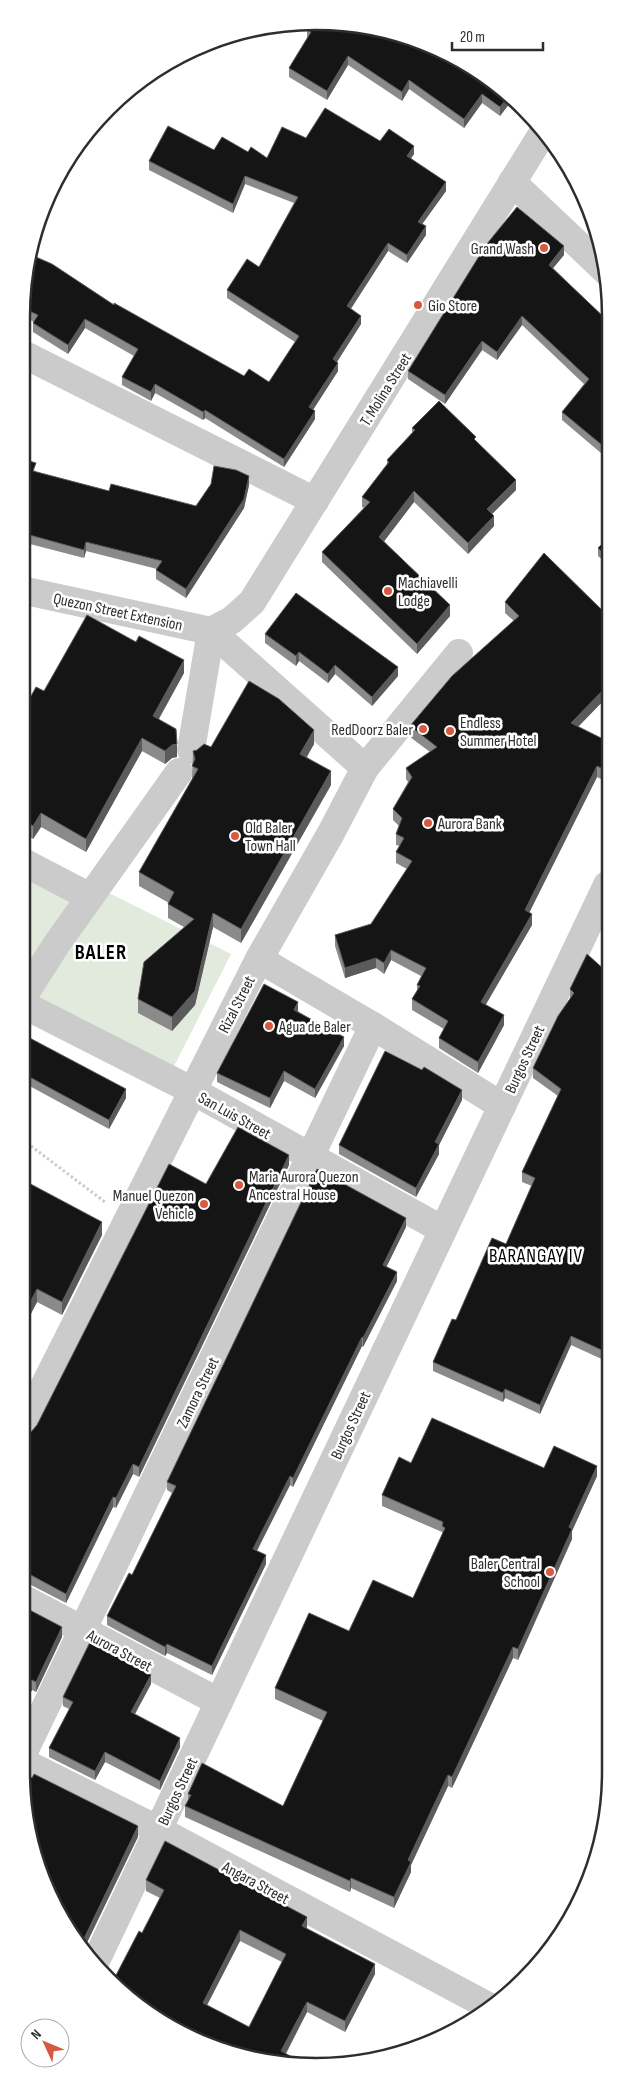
<svg xmlns="http://www.w3.org/2000/svg" width="632" height="2088" font-family="'Sofia Sans Condensed',sans-serif">
	<style>
		.park { fill: #e1eadd }
		.lines { fill: none; stroke-linecap: round; stroke-linejoin: round }
		.path { stroke: #cbcbcb; stroke-width: 3; stroke-dasharray: 2.5 2.5; stroke-linecap: butt }
		.minor { stroke: #cbcbcb; stroke-width: 28 }
		.wall { fill: #8a8a8a; fill-rule: evenodd }
		.shaded-wall { fill: #5b5b5b }
		.building { fill: #151515; stroke: #5b5b5b; fill-rule: evenodd }
		.poi-dot { fill: #d55a3f; stroke: #fff; stroke-width: 2 }
		.labels { text-anchor: middle; stroke-width: 5; stroke-linejoin: round; paint-order: stroke }
		.poi-label { font-size: 16px; fill: #2e2e2e; stroke: #fff; text-anchor: start }
		.street-label { font-size: 16px; fill: #2e2e2e; stroke: #fff }
		.quarter-label { font-size: 19px; letter-spacing: 1px; fill: #000; stroke: #fff }
		.district-label { font-size: 21px; font-weight: bold; letter-spacing: 1px; fill: #000; stroke: #fff }
		.rim { fill: none; stroke: #2e2e2e; stroke-width: 2.5 }
	</style>
	<rect width="100%" height="100%" fill="#fff"/>
	<path class="park" d="M25,851L231,954L165,1084L24,1018Z"/>
	<g class="lines">
		<path class="path" d="M27,1143L105,1202"/>
		<g class="minor">
			<path d="M512,182L607,272"/>
			<path d="M27,356L315,501"/>
			<path d="M211,631L232,620L252,602L544,131"/>
			<path d="M191,750L211,631"/>
			<path d="M365,768L459,653"/>
			<path d="M25,863L90,897"/>
			<path d="M259,959L373,1026L502,1106"/>
			<path d="M24,995L56,945L179,772"/>
			<path d="M24,1005L193,1091L443,1230"/>
			<path d="M23,1428L259,959L331,833L365,768L211,631L26,591"/>
			<path d="M22,1598L219,1702"/>
			<path d="M21,1758L373,1026"/>
			<path d="M21,1761L159,1830L490,2007"/>
			<path d="M94,1965L607,885"/>
		</g>
	</g>
	<g class="wall">
		<path d="M307,29L512,100L500,116L482,103L464,128L409,89L402,101L348,65L327,100L289,77V68L307,38Z"/>
		<path d="M306,138L380,141L414,154L411,158L446,191L422,224L426,235L407,263L388,251L350,309L361,324L337,362L338,371L313,410L315,419L284,467L205,418L203,420L155,393L151,401L122,385V377L134,356L85,328L68,354L33,332V323L34,322L27,318V258L244,376L269,382L295,342L227,298V290L259,267L294,203L245,184L233,213L149,170V161L214,150L248,152L267,158Z"/>
		<path d="M564,255L553,268L608,321V459L562,420V412L584,384L522,325L497,360L482,350L445,404L408,379V371Z"/>
		<path d="M412,428L476,442L516,490L492,514L494,526L468,554L414,502L384,541L450,616L417,654L322,562V552L364,508L362,507V497L387,464V460L412,433Z"/>
		<path d="M26,460L36,472L109,491L196,506L249,485L244,508L186,598L156,579V570L157,569L86,551L84,558L26,543Z"/>
		<path d="M608,538V565L598,556V548Z"/>
		<path d="M505,602L608,616L607,697L578,727L607,741V782L597,777L529,913L532,925L485,1005L504,1025L478,1073L439,1048V1038L444,1029L412,1010V999L417,991V985L421,976L391,960L384,974L376,968L345,978L335,946V935L371,924L407,869L396,863V852L400,846L396,845V834L399,826L393,820V809L408,782L406,779V768L430,752L410,737V726L514,621L505,613Z"/>
		<path d="M265,634L398,676L372,706L335,674L328,683L299,661L296,666L265,643Z"/>
		<path d="M184,673L159,719L177,757L172,758L165,764L142,751L86,852L41,827L33,839L25,834V707L44,691Z"/>
		<path d="M314,744L307,757L331,785L241,943L213,927L195,1005L172,1031L138,1013V999L184,927L168,918V904L169,903L139,886V872L192,779L193,751L211,747Z"/>
		<path d="M607,972L606,1361L571,1345L540,1414L505,1398L503,1402L433,1371V1362L456,1320L506,1244L532,1186L522,1182V1172L558,1096L533,1078V1068L570,998V989Z"/>
		<path d="M298,1011L344,1046L315,1098L284,1081L270,1108L217,1082V1073Z"/>
		<path d="M24,1035L126,1098L109,1129L24,1083Z"/>
		<path d="M462,1100L439,1145V1154L416,1197L339,1154V1145Z"/>
		<path d="M289,1165L139,1477L133,1474L116,1508L113,1507L66,1603L29,1584L22,1582L23,1433L31,1432L37,1425L206,1184Z"/>
		<path d="M23,1180L102,1235L62,1315L37,1302L23,1329Z"/>
		<path d="M406,1227L386,1267L397,1281L363,1347L362,1346L293,1487L290,1485L257,1551L266,1564L212,1675L167,1653L165,1656L107,1625V1616L132,1575L172,1493L167,1490V1482Z"/>
		<path d="M411,1463L544,1468L597,1476L572,1531V1539L518,1660L513,1658L452,1788L448,1786L411,1865V1872L394,1908L351,1888L350,1892L185,1817V1806L188,1801V1794L283,1806L323,1721L275,1699V1688L349,1631L413,1598L442,1535V1532L382,1506V1495Z"/>
		<path d="M22,1606L62,1637L36,1692L32,1690L21,1710Z"/>
		<path d="M151,1684L135,1714L180,1747L160,1790L105,1762L95,1780L49,1757V1748L69,1709L63,1706V1697Z"/>
		<path d="M146,1880L307,1927V1929L375,1974L345,2032L307,2012L286,2054L185,2036L142,1933L160,1898L146,1891ZM240,1941L282,1962L249,2027L207,2005Z"/>
	</g>
	<g class="shaded-wall">
		<path d="M348,56V65L327,100V91Z"/>
		<path d="M409,80V89L402,101V92Z"/>
		<path d="M482,94V103L464,128V119Z"/>
		<path d="M508,97L512,100L500,116V107Z"/>
		<path d="M414,146V154L407,164V156Z"/>
		<path d="M245,176V184L233,213V204Z"/>
		<path d="M446,182V191L418,230V222Z"/>
		<path d="M426,226V235L407,263V255Z"/>
		<path d="M388,243V251L347,315V306Z"/>
		<path d="M564,246V255L549,273V265Z"/>
		<path d="M361,316V324L333,368V359Z"/>
		<path d="M522,316V325L497,360V352Z"/>
		<path d="M85,319V328L68,354V345Z"/>
		<path d="M482,341V350L445,404V395Z"/>
		<path d="M338,363V371L309,416V407Z"/>
		<path d="M155,384V393L151,401V392Z"/>
		<path d="M205,410V418L203,420V412Z"/>
		<path d="M315,411V419L284,467V459Z"/>
		<path d="M249,476V485L244,508L186,598V589Z"/>
		<path d="M516,480V490L487,519V509Z"/>
		<path d="M414,491V502L379,548V537Z"/>
		<path d="M494,516V526L468,554V543Z"/>
		<path d="M86,542V551L84,558V550Z"/>
		<path d="M450,605V616L417,654V644Z"/>
		<path d="M299,652V661L296,666V656Z"/>
		<path d="M184,660V673L153,729V716Z"/>
		<path d="M335,665V674L328,683V674Z"/>
		<path d="M398,667V676L372,706V697Z"/>
		<path d="M607,686V697L571,734V723Z"/>
		<path d="M314,730V744L300,768V754Z"/>
		<path d="M142,738V751L86,852V839Z"/>
		<path d="M177,744V757L172,758L165,764V751L172,745Z"/>
		<path d="M597,766V777L525,921V910Z"/>
		<path d="M331,771V785L241,943V929Z"/>
		<path d="M41,813V827L33,839V826Z"/>
		<path d="M213,913V927L195,1005L172,1031V1017Z"/>
		<path d="M532,914V925L481,1013V1002Z"/>
		<path d="M391,950V960L384,974V963Z"/>
		<path d="M376,958V968L345,978V968Z"/>
		<path d="M298,1002V1011L294,1020V1010Z"/>
		<path d="M504,1015V1025L478,1073V1062Z"/>
		<path d="M344,1037V1046L315,1098V1089Z"/>
		<path d="M284,1071V1081L270,1108V1098Z"/>
		<path d="M126,1089V1098L109,1129V1120Z"/>
		<path d="M462,1090V1100L439,1145V1154L416,1197V1188L435,1142Z"/>
		<path d="M289,1155V1165L139,1477V1467Z"/>
		<path d="M406,1218V1227L383,1274V1265Z"/>
		<path d="M102,1222V1235L62,1315V1302Z"/>
		<path d="M397,1272V1281L363,1347V1338Z"/>
		<path d="M37,1289V1302L23,1329V1316Z"/>
		<path d="M571,1336V1345L540,1414V1405Z"/>
		<path d="M362,1337V1346L293,1487V1478Z"/>
		<path d="M505,1389V1398L503,1402V1393Z"/>
		<path d="M133,1464V1474L116,1508V1498Z"/>
		<path d="M597,1466V1476L572,1531V1539L518,1660V1649L569,1527Z"/>
		<path d="M290,1476V1485L253,1558V1549Z"/>
		<path d="M113,1497V1507L66,1603V1594Z"/>
		<path d="M266,1555V1564L212,1675V1666Z"/>
		<path d="M62,1627V1637L36,1692V1682Z"/>
		<path d="M167,1644V1653L165,1656V1647Z"/>
		<path d="M513,1647V1658L452,1788V1777Z"/>
		<path d="M151,1675V1684L131,1721V1712Z"/>
		<path d="M32,1680V1690L21,1710L22,1701Z"/>
		<path d="M180,1738V1747L160,1790V1781Z"/>
		<path d="M105,1752V1762L95,1780V1771Z"/>
		<path d="M448,1775V1786L411,1865V1872L394,1908V1897L408,1860Z"/>
		<path d="M138,1826V1837L84,1949L81,1945Z"/>
		<path d="M351,1878V1888L350,1892V1881Z"/>
		<path d="M307,1917V1927L302,1937V1926Z"/>
		<path d="M240,1930V1941L203,2013V2003Z"/>
		<path d="M375,1964V1974L345,2032V2021Z"/>
		<path d="M307,2002V2012L281,2062V2051Z"/>
	</g>
	<g class="building">
		<path d="M309,27H374L464,61L508,97L500,107L482,94L464,119L409,80L402,92L348,56L327,91L289,68L311,32L307,29Z"/>
		<path d="M325,108L380,141L389,129L414,146L407,156L446,182L418,222L426,226L407,255L388,243L347,306L361,316L333,359L338,363L309,407L315,411L284,459L205,410L203,412L155,384L151,392L122,377L138,349L85,319L68,345L33,323L38,315L27,310V258L29,254L52,264L114,305V303L244,376L249,369L269,382L299,336L227,290L247,259L259,267L298,197L245,176L233,204L149,161L168,126L214,150L222,137L248,152L251,147L267,158L282,127L306,138Z"/>
		<path d="M517,207L564,246L549,265L608,321V450L562,412L589,379L522,316L497,352L482,341L445,395L408,371L486,245Z"/>
		<path d="M439,401L476,437L474,439L516,480L487,509L494,516L468,543L414,491L379,537L450,605L417,644L322,552L370,502L362,497L389,462L387,460L415,430L412,428Z"/>
		<path d="M26,460L36,463L33,471L109,491L111,484L196,506L211,484L214,466L236,470L249,476L244,499L186,589L156,570L162,561L86,542L84,550L26,534V528L29,518L26,517Z"/>
		<path d="M608,538V557L598,548Z"/>
		<path d="M544,553L608,616L607,686L571,723L607,741V771L597,766L525,910L532,914L481,1002L504,1015L478,1062L439,1038L448,1021L412,999L420,986L417,985L426,968L391,950L384,963L376,958L345,968L335,935L371,924L412,861L396,852L404,838L396,834L402,818L393,809L412,777L406,768L437,747L410,726L452,676L519,616L505,602Z"/>
		<path d="M296,593L398,667L372,697L335,665L328,674L299,652L296,656L265,634Z"/>
		<path d="M87,615L136,642L139,636L184,660L153,716L176,729L177,744L172,745L165,751L142,738L86,839L41,813L33,826L25,821V707L36,687L44,691Z"/>
		<path d="M249,681L279,699L314,730L300,754L331,771L241,929L213,913L195,991L172,1017L138,999L144,962L194,919L168,904L174,892L139,872L198,769L192,766L195,759L193,751L197,750L204,744L211,747Z"/>
		<path d="M587,954L607,972L606,1352L571,1336L540,1405L505,1389L503,1393L433,1362L452,1319L456,1320L492,1238L506,1244L535,1178L522,1172L561,1089L533,1068L558,1016L574,993L570,989Z"/>
		<path d="M264,984L298,1002L294,1010L344,1037L315,1089L284,1071L270,1098L217,1073Z"/>
		<path d="M24,1035L126,1089L109,1120L24,1074Z"/>
		<path d="M385,1051L422,1070L424,1067L462,1090L435,1142L439,1144L416,1188L339,1145Z"/>
		<path d="M238,1127L289,1155L139,1467L133,1464L116,1498L113,1497L66,1594L29,1574L22,1573L23,1433L31,1432L37,1425L169,1164L206,1184Z"/>
		<path d="M317,1169L406,1218L383,1265L397,1272L363,1338L362,1337L293,1478L290,1476L253,1549L266,1555L212,1666L167,1644L165,1647L107,1616L129,1573L132,1575L176,1486L167,1482Z"/>
		<path d="M23,1180L102,1222L62,1302L37,1289L23,1316Z"/>
		<path d="M432,1418L544,1468L554,1446L597,1466L569,1527L572,1529L518,1649L513,1647L452,1777L448,1775L408,1860L411,1862L394,1897L351,1878L350,1881L185,1806L191,1795L188,1794L202,1763L283,1806L327,1712L275,1688L309,1613L349,1631L373,1580L413,1598L445,1528L442,1526L443,1522L382,1495L399,1457L411,1463Z"/>
		<path d="M22,1606L62,1627L36,1682L32,1680L22,1701Z"/>
		<path d="M90,1642L151,1675L131,1712L180,1738L160,1781L105,1752L95,1771L49,1748L73,1702L63,1697Z"/>
		<path d="M34,1774L138,1826L81,1945L44,1885L24,1787L30,1776L32,1778Z"/>
		<path d="M165,1841L307,1917L302,1926L375,1964L345,2021L307,2002L281,2051L303,2063L278,2064L185,2036L113,1981L139,1931L142,1933L164,1890L146,1880ZM240,1930L286,1954L249,2027L203,2003Z"/>
	</g>
	<g class="poi-dot">
		<circle cx="544" cy="248" r="5"/>
		<circle cx="418" cy="305" r="5"/>
		<circle cx="388" cy="591" r="5"/>
		<circle cx="423" cy="729" r="5"/>
		<circle cx="450" cy="731" r="5"/>
		<circle cx="428" cy="823" r="5"/>
		<circle cx="235" cy="836" r="5"/>
		<circle cx="269" cy="1026" r="5"/>
		<circle cx="239" cy="1185" r="5"/>
		<circle cx="204" cy="1204" r="5"/>
		<circle cx="550" cy="1572" r="5"/>
	</g>
	<g class="labels">
		<g class="poi-label">
			<text x="534" y="254" text-anchor="end">Grand Wash</text>
			<text x="428" y="311">Gio Store</text>
			<text x="398" y="588">Machiavelli<tspan x="398" dy="18">Lodge</tspan></text>
			<text x="460" y="728">Endless<tspan x="460" dy="18">Summer Hotel</tspan></text>
			<text x="413" y="735" text-anchor="end">RedDoorz Baler</text>
			<text x="438" y="829">Aurora Bank</text>
			<text x="245" y="833">Old Baler<tspan x="245" dy="18">Town Hall</tspan></text>
			<text x="279" y="1032">Agua de Baler</text>
			<text x="249" y="1182">Maria Aurora Quezon<tspan x="249" dy="18">Ancestral House</tspan></text>
			<text x="194" y="1201" text-anchor="end">Manuel Quezon<tspan x="194" dy="18">Vehicle</tspan></text>
			<text x="540" y="1569" text-anchor="end">Baler Central<tspan x="540" dy="18">School</tspan></text>
		</g>
		<g class="street-label">
			<text transform="translate(385 389) rotate(-58)" y="6">T. Molina Street</text>
			<text transform="translate(118 611) rotate(12)" y="6">Quezon Street Extension</text>
			<text transform="translate(236 1004) rotate(-63)" y="6">Rizal Street</text>
			<text transform="translate(524 1059) rotate(-65)" y="6">Burgos Street</text>
			<text transform="translate(235 1115) rotate(29)" y="6">San Luis Street</text>
			<text transform="translate(197 1392) rotate(-64)" y="6">Zamora Street</text>
			<text transform="translate(350 1425) rotate(-65)" y="6">Burgos Street</text>
			<text transform="translate(120 1650) rotate(28)" y="6">Aurora Street</text>
			<text transform="translate(177 1791) rotate(-65)" y="6">Burgos Street</text>
			<text transform="translate(256 1882) rotate(28)" y="6">Angara Street</text>
		</g>
		<g class="quarter-label">
			<text x="536" y="1262">BARANGAY IV</text>
		</g>
		<g class="district-label">
			<text x="101" y="959">BALER</text>
		</g>
	</g>
	<path d="M0 0H632V2088H0ZM316 30H316A286 286 0 0 1 602 316V1772A286 286 0 0 1 316 2058H316A286 286 0 0 1 30 1772V316A286 286 0 0 1 316 30Z" fill="#fff" fill-rule="evenodd"/>
	<path class="rim" d="M316 30H316A286 286 0 0 1 602 316V1772A286 286 0 0 1 316 2058H316A286 286 0 0 1 30 1772V316A286 286 0 0 1 316 30Z"/>
	<g transform="translate(45 2043) rotate(314)"><circle r="24" fill="#ffffff" stroke="#ababab"/>
	<path d="M0-4L9 19L0 12L-9 19Z" fill="#d55a3f"/>
	<text y="-8" font-size="14" font-weight="bold" text-anchor="middle" fill="#2e2e2e">N</text>
	</g>
	<path d="M452 42v8h91v-8" fill="none" stroke="#2e2e2e" stroke-width="2.5"/>
	<text x="460" y="42" font-size="15" fill="#2e2e2e" stroke="#ffffff" stroke-width="4" paint-order="stroke">20 m</text>
</svg>
